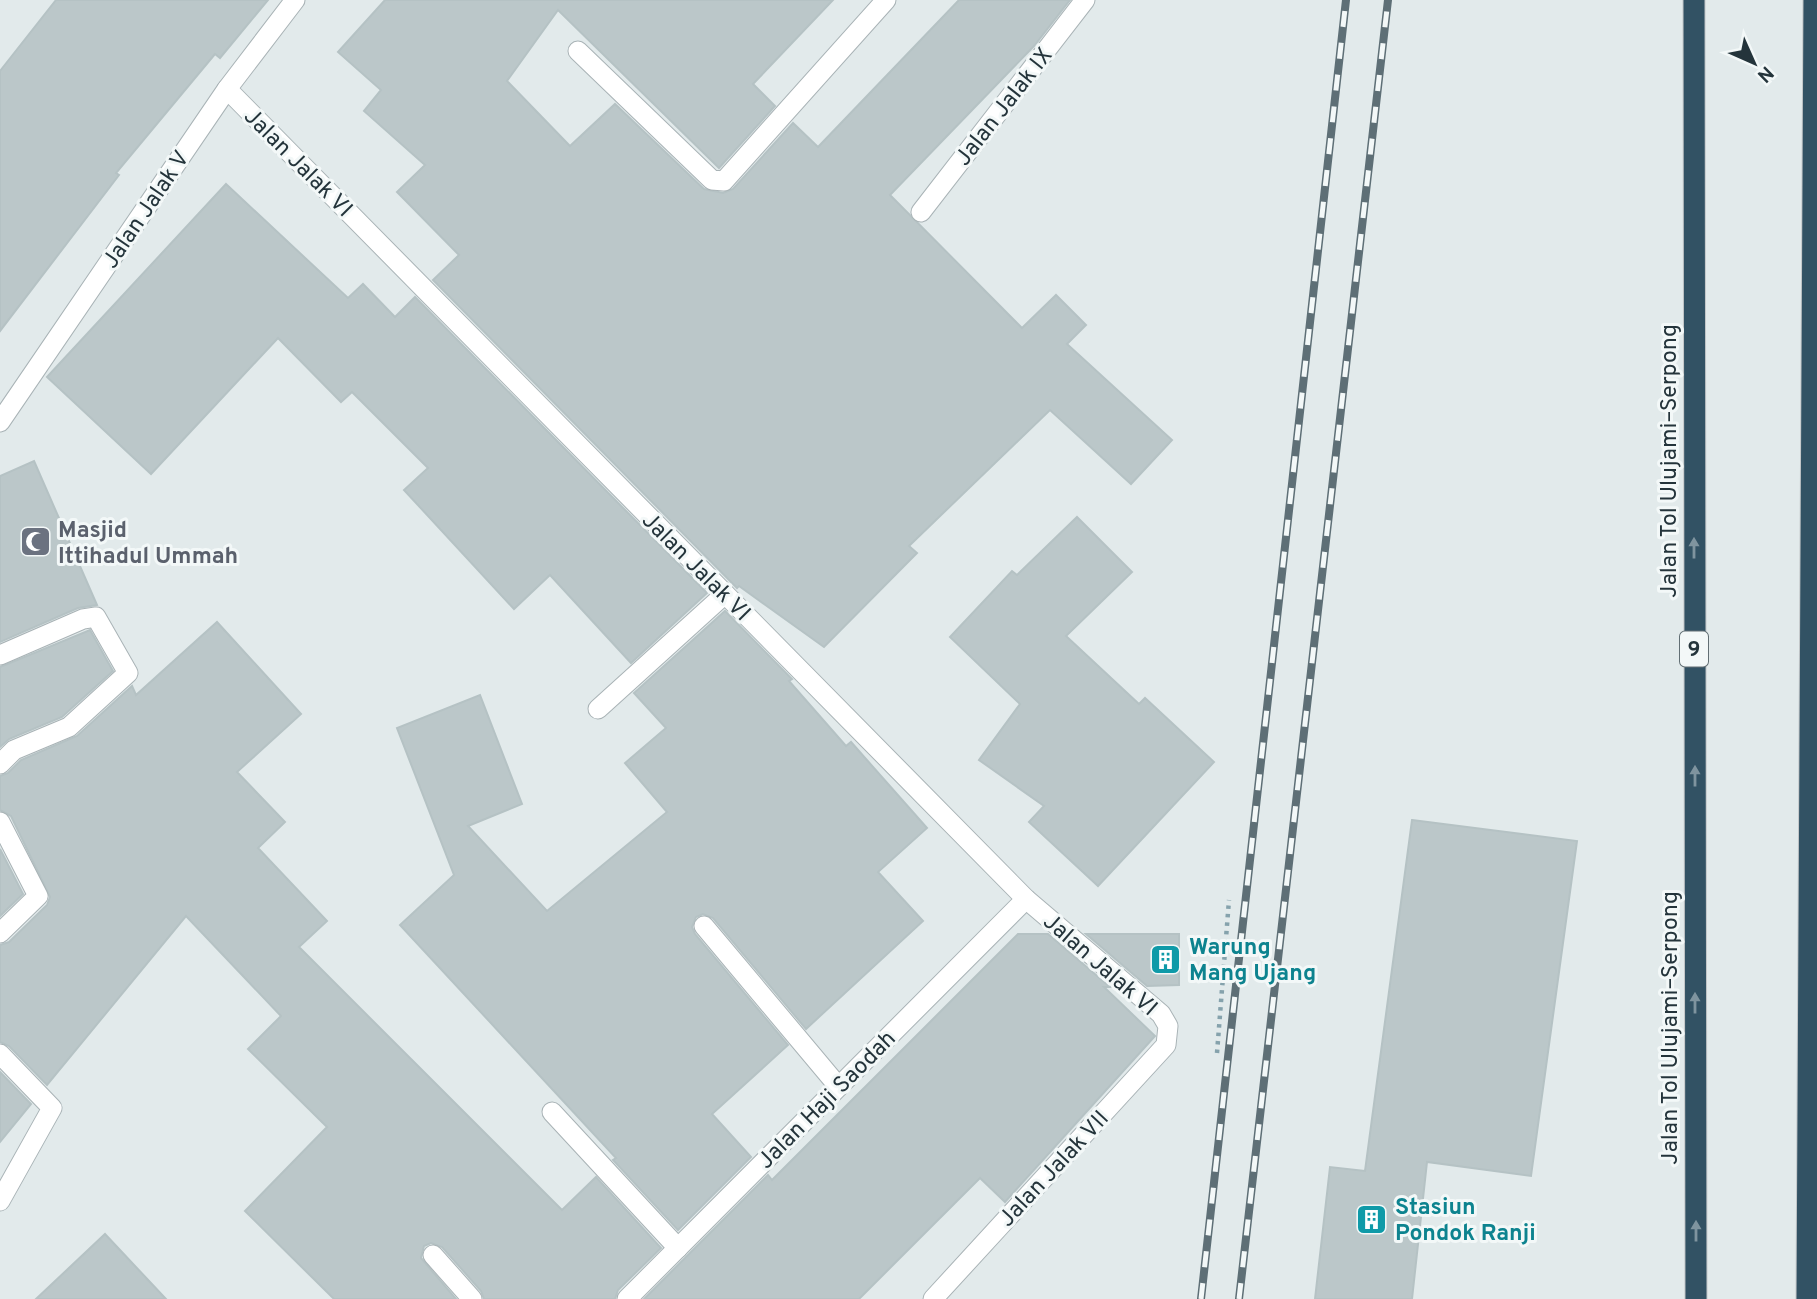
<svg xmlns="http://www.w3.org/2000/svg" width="1817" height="1299" font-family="Overpass,sans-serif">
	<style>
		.building { fill: #bbc7c9; stroke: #b5c2c4; stroke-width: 2 }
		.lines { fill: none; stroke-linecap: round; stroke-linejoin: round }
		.minor-casing { stroke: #a9b3b6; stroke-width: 21 }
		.motorway-casing { stroke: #c2c6c8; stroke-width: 23 }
		.path { stroke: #85a2ac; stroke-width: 4.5; stroke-dasharray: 3.5 5; stroke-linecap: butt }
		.minor { stroke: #fff; stroke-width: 19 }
		.motorway { stroke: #325264; stroke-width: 21 }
		.rail-casing { stroke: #5e6f76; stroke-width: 8 }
		.rail { stroke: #f3f8f8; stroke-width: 5; stroke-dasharray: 16; stroke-linecap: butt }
		.oneway { fill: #7f949f }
		.labels { text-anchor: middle; stroke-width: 6; stroke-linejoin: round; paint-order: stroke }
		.shield { fill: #f3f8f8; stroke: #626f74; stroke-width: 2 }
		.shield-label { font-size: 21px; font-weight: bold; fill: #24343b }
		.street-label { font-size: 23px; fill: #24343b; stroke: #f3f8f8 }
		.worship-label { font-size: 23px; font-weight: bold; fill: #5b616d; stroke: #f3f8f8; text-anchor: start }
		.culture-label { font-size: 23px; font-weight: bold; fill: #0d838f; stroke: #f3f8f8; text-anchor: start }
	</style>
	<rect width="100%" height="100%" fill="#e2eaeb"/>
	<g class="building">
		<path d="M56,0H268L220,58L215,54L116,173L119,175L0,331V71Z"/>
		<path d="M385,0H833L753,84L775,106L719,168L558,10L507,81L570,146L615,104L704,189L723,193L733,189L793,123L818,147L959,0H1070L1034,46L890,195L1022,328L1056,295L1086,325L1067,344L1172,440L1131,484L1050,410L909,546L917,553L824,647L739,586L737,588L433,280L459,255L397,192L425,165L364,111L381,90L338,52Z"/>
		<path d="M226,184L348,298L363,284L395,317L415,297L707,593L631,663L550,575L514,609L404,490L428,468L352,392L341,402L278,338L151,474L47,377Z"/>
		<path d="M34,461L97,605L78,608L0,642V476Z"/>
		<path d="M1077,517L1132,572L1066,636L1139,704L1145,698L1214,762L1098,886L1029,822L1044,806L979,760L1020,704L950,637L1012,571L1017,575Z"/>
		<path d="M725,611L792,679L789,681L846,746L851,742L927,828L878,872L923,921L806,1029L713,918L703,914L696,917L692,927L695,934L788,1045L712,1114L751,1157L678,1230L613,1160L616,1158L400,925L454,875L397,728L480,695L522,804L468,826L547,911L667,812L625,763L666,728L634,693Z"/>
		<path d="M217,622L301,714L237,772L285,822L258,848L327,921L299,947L562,1210L596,1177L661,1248L618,1290L615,1299H484L481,1291L442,1247L431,1243L424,1246L421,1258L456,1299H334L245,1211L327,1127L248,1049L281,1016L186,916L47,1085L9,1046L0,1042V945L9,942L47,905L50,897L11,816L0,810V776L8,773L21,760L77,736L132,686L136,695Z"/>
		<path d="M90,630L113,671L62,717L9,739L0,747V667Z"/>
		<path d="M1412,820L1577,841L1531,1176L1427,1162L1412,1299H1315L1330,1167L1365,1171Z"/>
		<path d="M0,849L23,894L0,916Z"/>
		<path d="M1018,934H1048L1110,987H1104L1155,1036L1005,1202L980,1178L859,1299H644L768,1175L772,1180Z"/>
		<path d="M1086,934H1179V985L1147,986Z"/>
		<path d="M0,1072L31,1104L0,1142Z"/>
		<path d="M105,1234L166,1299H36Z"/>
	</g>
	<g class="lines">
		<defs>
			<g id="minor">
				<path d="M578,51L712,180L724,181L886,0"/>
				<path d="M227,89L1026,899L1161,1014L1168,1026L1166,1045L933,1299"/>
				<path d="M921,212L1085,0"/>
				<path d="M0,422L227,89L295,0"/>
				<path d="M0,655L83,619L96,617L128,673L69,727L14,750L0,764"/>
				<path d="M598,709L725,594"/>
				<path d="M0,822L38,896L0,933"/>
				<path d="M704,926L838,1086"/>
				<path d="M0,1054L52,1108L0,1201"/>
				<path d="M552,1112L678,1248"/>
				<path d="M433,1255L472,1299"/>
				<path d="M627,1299L1026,899"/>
			</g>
			<g id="motorway">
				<path d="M1694,0L1696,1299"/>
				<path d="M1807,1299L1814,0"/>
			</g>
		</defs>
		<use href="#minor" class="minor-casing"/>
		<use href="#motorway" class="motorway-casing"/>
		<path class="path" d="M1217,1053L1229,900"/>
		<use href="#minor" class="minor"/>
		<use href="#motorway" class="motorway"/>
		<defs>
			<g id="rail">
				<path d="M1201,1299L1346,0"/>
				<path d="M1239,1299L1388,0"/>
			</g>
		</defs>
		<use href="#rail" class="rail-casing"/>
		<use href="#rail" class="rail"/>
	</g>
	<defs><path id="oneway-solid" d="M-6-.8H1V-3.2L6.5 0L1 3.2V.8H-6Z" transform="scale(1.75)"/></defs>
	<g class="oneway">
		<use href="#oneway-solid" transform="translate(1694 548) rotate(-90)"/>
		<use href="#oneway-solid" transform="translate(1695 776) rotate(-90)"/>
		<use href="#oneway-solid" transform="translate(1695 1003) rotate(-90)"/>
		<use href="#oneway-solid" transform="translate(1696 1231) rotate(-90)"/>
	</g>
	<defs>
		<symbol id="mosque-square" viewBox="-11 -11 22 22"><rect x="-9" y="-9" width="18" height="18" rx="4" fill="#6b7280" stroke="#f3f8f8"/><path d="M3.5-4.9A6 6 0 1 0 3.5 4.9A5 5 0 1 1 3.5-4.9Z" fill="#fff"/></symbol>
		<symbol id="building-square" viewBox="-11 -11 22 22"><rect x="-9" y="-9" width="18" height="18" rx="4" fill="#0f9aa8" stroke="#f3f8f8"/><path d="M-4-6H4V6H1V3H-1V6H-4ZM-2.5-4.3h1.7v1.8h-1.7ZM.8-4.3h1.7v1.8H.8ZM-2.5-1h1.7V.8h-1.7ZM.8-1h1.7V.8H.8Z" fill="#fff"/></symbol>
	</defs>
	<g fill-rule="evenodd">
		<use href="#mosque-square" x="18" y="524" width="35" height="35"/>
		<use href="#building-square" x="1148" y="942" width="35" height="35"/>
		<use href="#building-square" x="1354" y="1202" width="35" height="35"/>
	</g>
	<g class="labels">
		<rect class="shield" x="1680" y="631.5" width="28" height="35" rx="5"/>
		<g class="shield-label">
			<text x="1694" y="656">9</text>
		</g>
		<g class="street-label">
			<text transform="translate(1003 106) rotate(-52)" y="8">Jalan Jalak IX</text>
			<text transform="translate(299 162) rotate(45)" y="8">Jalan Jalak VI</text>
			<text transform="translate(145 209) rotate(-56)" y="8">Jalan Jalak V</text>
			<text transform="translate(1668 461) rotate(-90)" y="8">Jalan Tol Ulujami–Serpong</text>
			<text transform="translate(697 566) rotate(45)" y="8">Jalan Jalak VI</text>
			<text transform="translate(1101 964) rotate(41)" y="8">Jalan Jalak VI</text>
			<text transform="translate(1669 1028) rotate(-90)" y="8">Jalan Tol Ulujami–Serpong</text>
			<text transform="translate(826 1099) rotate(-45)" y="8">Jalan Haji Saodah</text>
			<text transform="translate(1053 1168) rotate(-47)" y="8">Jalan Jalak VII</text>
		</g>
		<g class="worship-label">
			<text x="58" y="537">Masjid<tspan x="58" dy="26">Ittihadul Ummah</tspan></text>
		</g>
		<g class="culture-label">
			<text x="1189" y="954">Warung<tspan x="1189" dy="26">Mang Ujang</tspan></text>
			<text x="1395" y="1214">Stasiun<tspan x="1395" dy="26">Pondok Ranji</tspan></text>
		</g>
	</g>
	<g transform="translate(1754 63) rotate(135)" stroke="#f3f8f8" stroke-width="5" paint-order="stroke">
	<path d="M0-5L12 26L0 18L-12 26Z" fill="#24343b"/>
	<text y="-10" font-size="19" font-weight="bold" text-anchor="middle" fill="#24343b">N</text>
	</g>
</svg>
